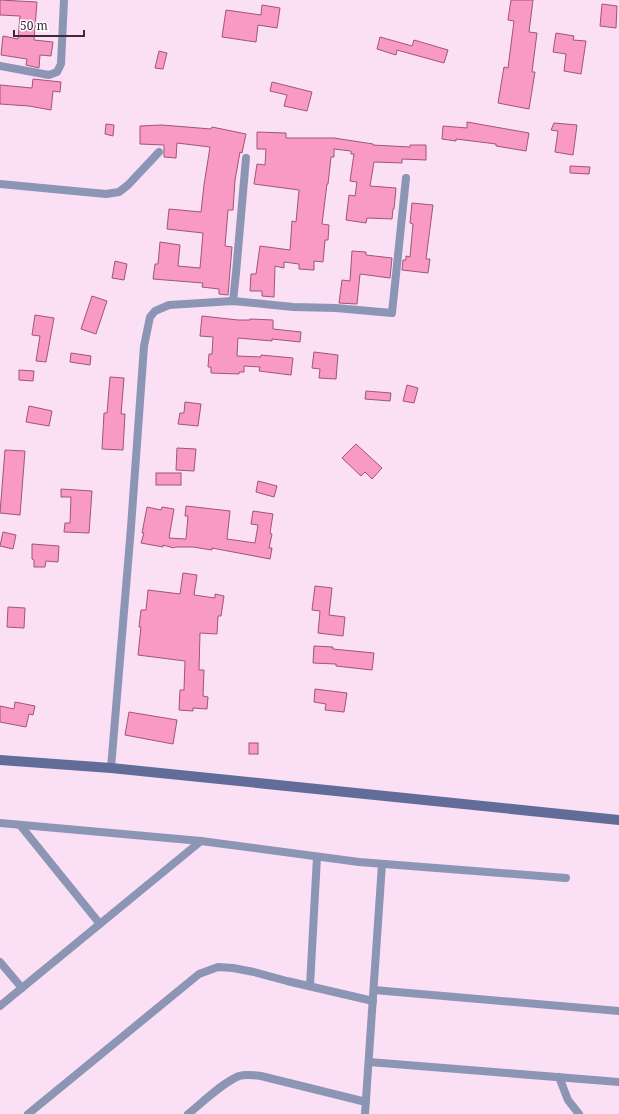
<svg xmlns="http://www.w3.org/2000/svg" width="619" height="1114" font-family="'Noto Serif',serif">
	<style>
		.building { fill: #f89ac3; stroke: #9f5677 }
		.lines { fill: none; stroke-linecap: round; stroke-linejoin: round }
		.street { stroke: #8c95b4; stroke-width: 8 }
		.secondary { stroke: #616d98; stroke-width: 10 }
	</style>
	<rect width="100%" height="100%" fill="#fadff5"/>
	<g class="building">
		<path d="M0,0L37,2L34,40L53,42L51,56L40,55L39,68L26,65L27,59L1,55L3,36L18,39L20,16L0,15Z"/>
		<path d="M511,0H533L529,32L537,33L532,72H535L529,109L498,103L504,67L508,68L514,21L508,20Z"/>
		<path d="M602,4L617,6L616,28L600,26Z"/>
		<path d="M262,5L280,8L277,28L258,25L256,42L222,37L226,10L261,15Z"/>
		<path d="M556,33L574,36L573,40L586,41L581,74L564,71L566,54L553,52Z"/>
		<path d="M380,37L412,46L414,40L448,50L444,63L397,50L396,55L377,49Z"/>
		<path d="M159,51L167,53L163,69L155,68Z"/>
		<path d="M33,79L61,82L60,92L53,91L51,110L29,106L0,104V85L32,88Z"/>
		<path d="M272,82L312,92L307,111L284,106L287,95L270,91Z"/>
		<path d="M467,122L529,133L526,151L496,146V144L456,139V141L442,139L443,126L467,128Z"/>
		<path d="M554,123L577,125L573,155L555,152L558,131L551,130Z"/>
		<path d="M106,124L114,125L113,136L105,134Z"/>
		<path d="M162,125L211,129L212,127L246,134L242,153L240,152L235,180L233,210H228L225,246L232,247L228,295L219,294V289L202,287L203,283L153,279L155,264H158L160,242L180,245L178,266L200,268L203,233L167,229L169,209L201,212L204,185L210,147L177,143L176,158L164,157V145L140,144V126Z"/>
		<path d="M257,132L286,133V138H334L373,144V145L410,147V145H426V160L402,159V163L374,162L370,186L396,188L394,209H393L392,219L367,218L366,223L346,220L349,195L355,196L357,182L350,181L354,154H351V151L334,149V157H331L328,184H327L322,224L329,225L328,240H325L323,262L314,261V270L299,269V264L284,262V268L275,266L274,297L262,296V291H250L251,274H256L260,246L290,250L292,221L296,222L299,190L254,184L257,164L265,165L266,149H257Z"/>
		<path d="M570,166L590,167L589,174L570,173Z"/>
		<path d="M412,203L433,205L426,259H430L428,273L402,270L403,260H406V256L410,257L413,224L410,223Z"/>
		<path d="M352,251L366,252V255L392,258L390,278L360,274L357,304L339,303L342,280L350,281Z"/>
		<path d="M115,261L127,264L124,280L112,278Z"/>
		<path d="M92,296L107,301L96,334L81,329Z"/>
		<path d="M35,315L54,318L46,362L36,361L40,336L32,335Z"/>
		<path d="M202,316L238,320H250V319L273,320V329L301,332L300,342L272,339V341L238,338L237,356L261,357V355L293,358L291,375L259,371L260,367L244,366V372H239V374L211,373V367H208L209,354H212L213,337L200,336Z"/>
		<path d="M314,352L338,355L336,379L319,378L320,369L312,368Z"/>
		<path d="M71,353L91,356L90,365L70,362Z"/>
		<path d="M19,370L34,371L33,381L19,380Z"/>
		<path d="M110,377L124,378L121,414H125L123,450L102,449L104,413H107Z"/>
		<path d="M407,385L418,388L414,403L403,401Z"/>
		<path d="M366,391L391,393L390,401L365,399Z"/>
		<path d="M185,402L201,404L198,426L178,424L180,413H184Z"/>
		<path d="M29,406L52,411L49,426L26,422Z"/>
		<path d="M356,444L382,468L372,479L365,472L361,476L342,458Z"/>
		<path d="M177,448L196,449L194,471L176,470Z"/>
		<path d="M5,450L25,451L20,515L0,513Z"/>
		<rect x="156" y="473" width="25" height="12"/>
		<path d="M258,481L277,486L274,497L256,492Z"/>
		<path d="M61,489L92,491L89,533L64,532L65,523H70L71,497H61Z"/>
		<path d="M186,506L230,511L227,539L255,543L258,525L251,524L253,511L273,514L270,533L272,534L269,548H272L270,559L212,548V550L193,547H175L174,548L163,545V547L141,543L144,533H142L147,507L161,510L162,507L174,509L169,538L186,539L188,516H185Z"/>
		<path d="M3,532L16,535L13,549L0,546Z"/>
		<path d="M32,544L59,546L58,562L46,561L45,567H34V560L32,559Z"/>
		<path d="M183,573L197,575L194,595L215,598V594L224,596L221,616H218L217,634L200,633L199,670H204L203,696L208,697L207,709L193,708V711L179,710L180,690H184L185,661L138,655L141,627H139L141,610H146L148,590L180,594Z"/>
		<path d="M315,586L332,588L329,615L345,617L343,636L318,633L320,611L312,610Z"/>
		<path d="M8,607L25,608L24,628L7,627Z"/>
		<path d="M314,646L333,647V649L374,653L372,670L336,666V664L313,663Z"/>
		<path d="M315,689L347,693L344,712L325,710L326,704L314,702Z"/>
		<path d="M15,702L35,706L33,715L29,714L26,727L0,722V706L14,709Z"/>
		<path d="M129,712L177,720L173,744L125,735Z"/>
		<rect x="249" y="743" width="9" height="11"/>
	</g>
	<g class="lines">
		<g class="street">
			<path d="M0,66L49,75L57,72L61,64L64,0"/>
			<path d="M0,184L106,194L119,192L128,185L159,152"/>
			<path d="M233,301L236,273L246,158"/>
			<path d="M111,768L131,527L144,346L150,317L155,311L169,305L233,301L293,307L336,308L392,313L406,178"/>
			<path d="M0,823L201,841L359,862L566,878"/>
			<path d="M20,825L100,924"/>
			<path d="M0,962L22,988"/>
			<path d="M310,986L317,857"/>
			<path d="M374,990L619,1011"/>
			<path d="M0,1006L201,841"/>
			<path d="M369,1062L619,1082"/>
			<path d="M559,1077L568,1100L579,1114"/>
			<path d="M28,1114L199,974L218,967L233,968L254,972L287,981L373,1001"/>
			<path d="M188,1114C203,1102 222,1083 239,1076C246,1074 254,1075 261,1076L366,1102"/>
			<path d="M365,1114L382,864"/>
		</g>
		<path class="secondary" d="M0,760L111,768L619,820"/>
	</g>
	<path d="M14 30v6h70v-6" fill="none" stroke="#41273d" stroke-width="2"/>
	<text x="20" y="30" font-size="12" fill="#41273d" stroke="#ffffff" stroke-width="3" paint-order="stroke">50 m</text>
</svg>
